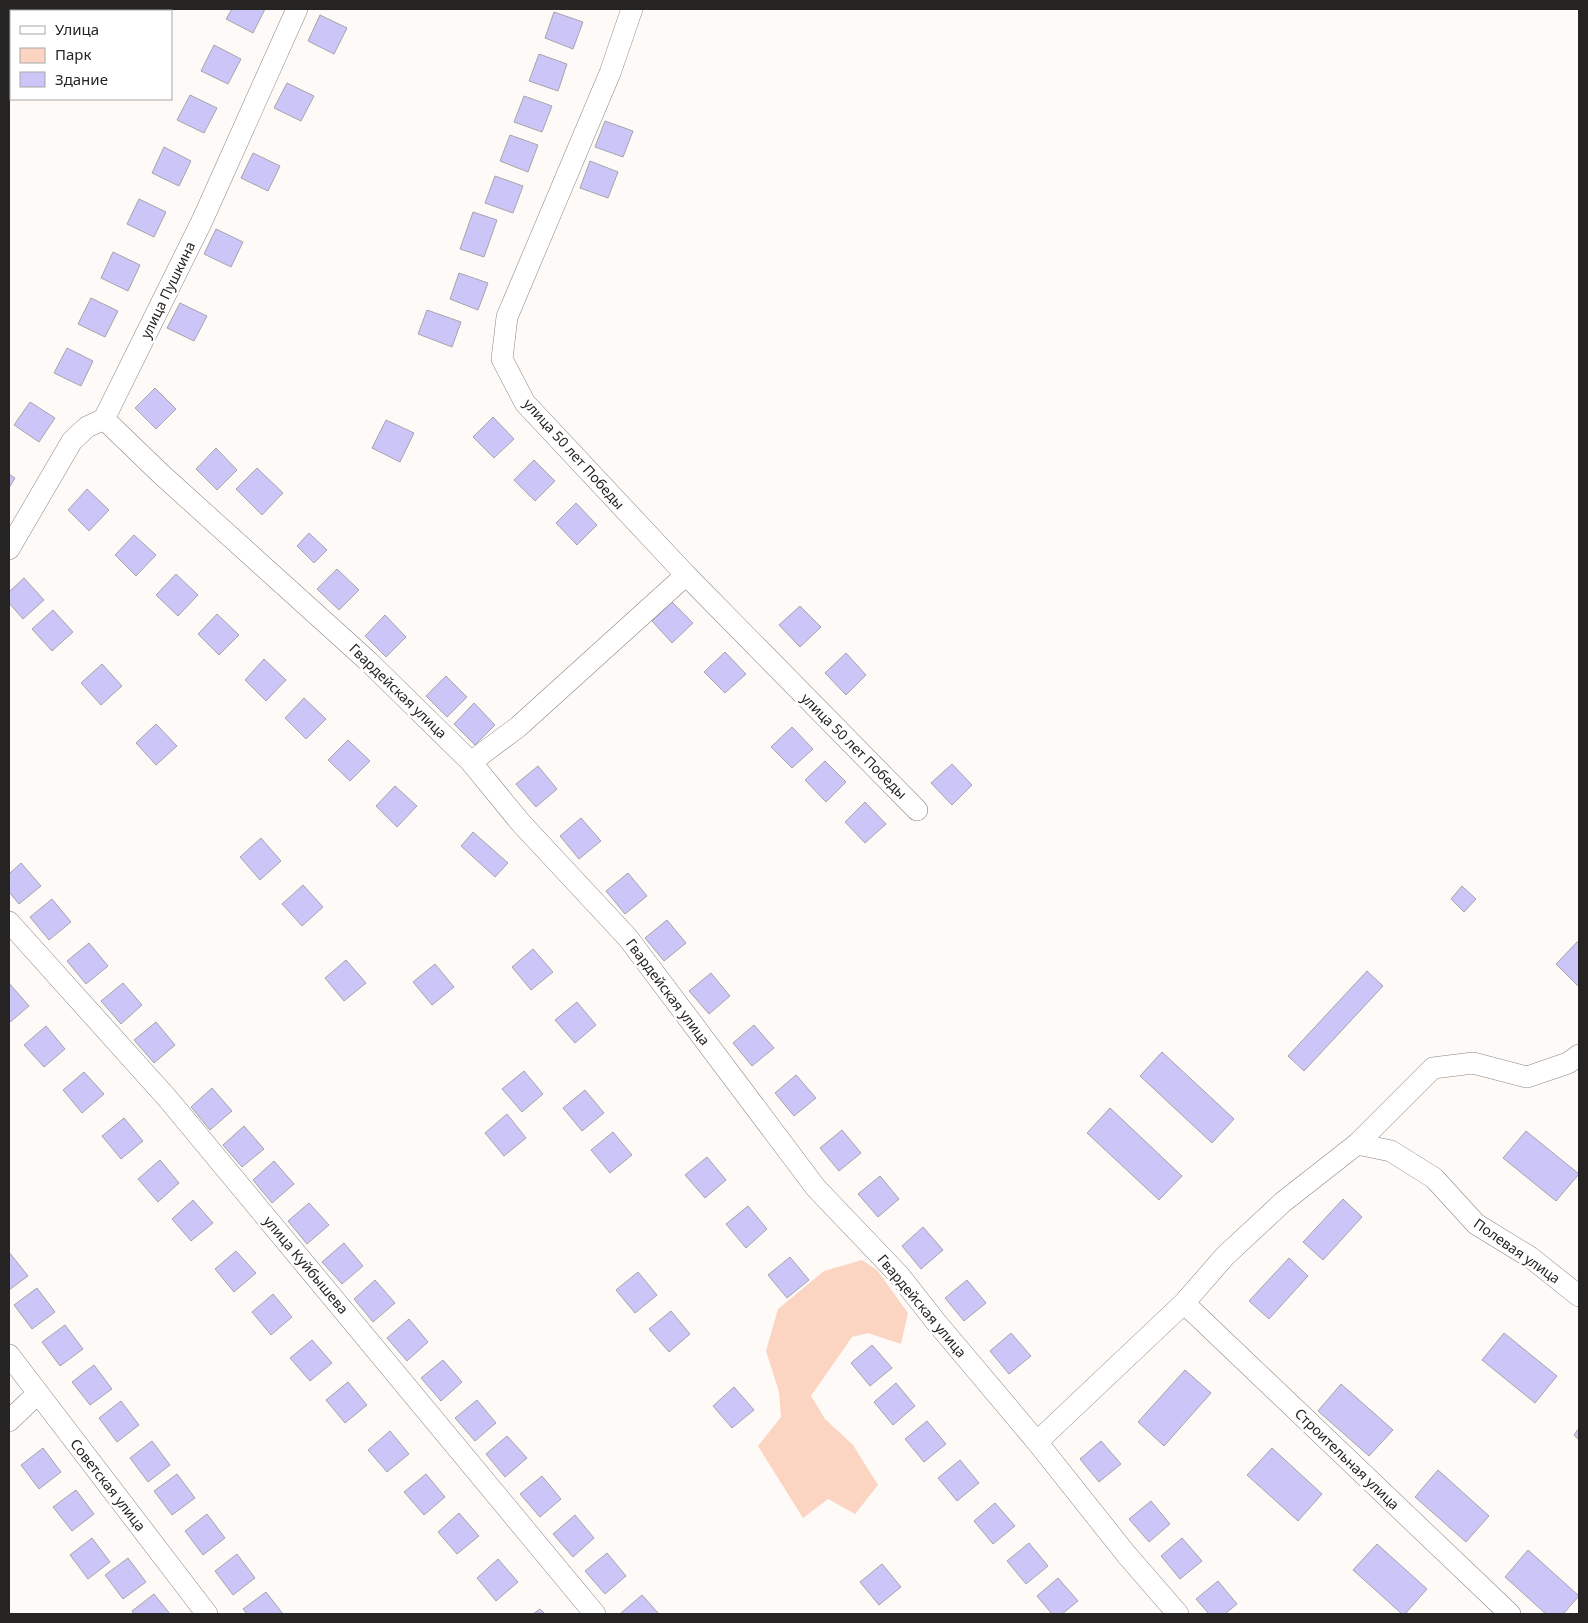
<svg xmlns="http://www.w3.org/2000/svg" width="1588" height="1623" font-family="'Noto Sans',sans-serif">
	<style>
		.green { fill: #fbd5c2 }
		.building { fill: #ccc6f8; stroke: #a6a5aa }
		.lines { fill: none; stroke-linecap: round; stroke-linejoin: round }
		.minor-casing { stroke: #8a8684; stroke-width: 22 }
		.minor { stroke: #fff; stroke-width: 21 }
		.labels { text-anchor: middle; stroke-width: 5; stroke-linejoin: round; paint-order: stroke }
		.street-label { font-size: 14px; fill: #262423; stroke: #fff }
	</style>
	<rect width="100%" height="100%" fill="#fefaf7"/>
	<path class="green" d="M862,1260L877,1270L908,1313L901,1344L868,1333L852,1337L811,1396L825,1419L853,1445L878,1485L855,1514L828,1499L803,1518L758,1446L781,1417L779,1392L766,1351L778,1309L824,1271Z"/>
	<g class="building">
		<path d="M232,9H265L253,33L226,19Z"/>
		<path d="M554,12L583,22L573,49L545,38Z"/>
		<path d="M320,15L347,28L334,54L308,41Z"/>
		<path d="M214,45L241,59L228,84L201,71Z"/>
		<path d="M539,54L567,64L558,91L529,81Z"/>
		<path d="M287,83L314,96L301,121L274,108Z"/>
		<path d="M190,95L217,108L204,133L177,120Z"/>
		<path d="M524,96L552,106L542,132L514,122Z"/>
		<path d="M605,121L633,131L623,157L595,147Z"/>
		<path d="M510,135L538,145L528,172L500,161Z"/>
		<path d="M164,147L191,161L179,186L152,173Z"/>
		<path d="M253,153L280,166L268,191L241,178Z"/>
		<path d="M590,161L618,172L608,198L580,188Z"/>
		<path d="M495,176L523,186L513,213L485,203Z"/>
		<path d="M139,199L166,212L154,237L127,224Z"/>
		<path d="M473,212L497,220L484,257L460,249Z"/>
		<path d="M216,229L243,242L231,267L204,254Z"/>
		<path d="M113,252L140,265L128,291L101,278Z"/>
		<path d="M459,273L488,283L478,310L450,299Z"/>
		<path d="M91,298L118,311L105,337L78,324Z"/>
		<path d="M180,303L207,316L194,341L167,328Z"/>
		<path d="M427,310L461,322L452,347L418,334Z"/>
		<path d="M67,348L93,361L81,386L54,373Z"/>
		<path d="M155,388L176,409L156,429L135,408Z"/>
		<path d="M30,402L55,418L39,442L14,425Z"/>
		<path d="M493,417L514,439L494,458L473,437Z"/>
		<path d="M386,420L414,433L400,462L372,448Z"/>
		<path d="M216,448L237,470L217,490L196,469Z"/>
		<path d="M534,460L555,481L535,501L514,480Z"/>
		<path d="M257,468L283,493L262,515L236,489Z"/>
		<path d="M9,474L15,478L9,488Z"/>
		<path d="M87,489L109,510L89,531L68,510Z"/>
		<path d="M576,503L597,525L577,545L556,523Z"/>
		<path d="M309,533L327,550L314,563L297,546Z"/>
		<path d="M134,535L156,555L136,576L115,555Z"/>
		<path d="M337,569L359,590L339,610L317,589Z"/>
		<path d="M176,574L198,595L178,616L156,595Z"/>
		<path d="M24,578L44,600L23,619L9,603V592Z"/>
		<path d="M672,602L693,623L672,643L652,621Z"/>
		<path d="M800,606L821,627L800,647L779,625Z"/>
		<path d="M53,610L73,632L52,651L32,629Z"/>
		<path d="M217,614L239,635L219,655L198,634Z"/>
		<path d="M385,615L406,637L386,657L365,636Z"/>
		<path d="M725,652L746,674L725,693L704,672Z"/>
		<path d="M846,653L866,675L846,695L825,673Z"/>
		<path d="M264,659L286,680L266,701L245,680Z"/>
		<path d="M102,664L122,686L101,705L81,683Z"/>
		<path d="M446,676L467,697L447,717L426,696Z"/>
		<path d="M304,698L326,719L306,739L285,718Z"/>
		<path d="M474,703L495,725L475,745L454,724Z"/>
		<path d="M156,724L177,746L156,765L136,743Z"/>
		<path d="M792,727L813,749L792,768L771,747Z"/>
		<path d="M348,740L370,761L350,781L328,760Z"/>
		<path d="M825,761L846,782L826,802L805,780Z"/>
		<path d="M952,764L972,785L952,805L931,783Z"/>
		<path d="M538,766L557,789L536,807L516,784Z"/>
		<path d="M395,786L417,806L397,827L376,806Z"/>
		<path d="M865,802L886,824L865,843L845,822Z"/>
		<path d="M581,818L601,841L579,859L560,836Z"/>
		<path d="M473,832L508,863L495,877L461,846Z"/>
		<path d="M261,838L281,861L260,880L240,857Z"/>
		<path d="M21,863L41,886L19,904L9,892V874Z"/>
		<path d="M628,873L647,896L625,914L606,891Z"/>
		<path d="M303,885L323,907L302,926L282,904Z"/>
		<path d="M1462,886L1476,899L1464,912L1451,899Z"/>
		<path d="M52,899L71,922L49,940L30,917Z"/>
		<path d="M667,920L686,943L664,961L645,938Z"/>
		<path d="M1579,940V987L1556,964Z"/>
		<path d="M89,943L108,966L86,984L67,961Z"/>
		<path d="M533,949L553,972L531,990L512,967Z"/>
		<path d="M346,960L366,983L344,1001L325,978Z"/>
		<path d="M435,964L454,987L432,1005L413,982Z"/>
		<path d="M1367,971L1383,986L1304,1071L1288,1056Z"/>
		<path d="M711,973L730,996L709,1014L689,991Z"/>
		<path d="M9,983L29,1006L9,1023Z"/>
		<path d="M123,983L142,1005L121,1024L101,1001Z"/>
		<path d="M577,1002L596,1025L575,1043L555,1020Z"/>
		<path d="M156,1022L175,1045L154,1063L134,1040Z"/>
		<path d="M754,1025L774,1048L752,1066L733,1043Z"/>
		<path d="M46,1026L65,1049L44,1067L24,1045Z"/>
		<path d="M1162,1052L1234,1119L1212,1143L1140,1076Z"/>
		<path d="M524,1071L543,1094L522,1112L502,1089Z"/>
		<path d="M84,1072L104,1094L82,1113L63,1090Z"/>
		<path d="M796,1075L816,1098L794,1116L775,1093Z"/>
		<path d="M212,1088L232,1111L210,1130L191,1107Z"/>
		<path d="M585,1090L604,1113L582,1131L563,1108Z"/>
		<path d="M1110,1108L1182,1176L1159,1200L1087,1133Z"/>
		<path d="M507,1114L526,1138L504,1156L485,1133Z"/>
		<path d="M124,1118L143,1141L121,1159L102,1136Z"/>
		<path d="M244,1126L264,1149L242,1167L223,1145Z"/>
		<path d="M842,1130L861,1153L839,1171L820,1148Z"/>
		<path d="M1526,1131L1579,1174L1556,1201L1503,1158Z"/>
		<path d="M613,1132L632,1155L610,1173L591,1150Z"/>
		<path d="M707,1157L726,1180L705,1198L685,1175Z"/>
		<path d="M160,1160L179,1183L158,1202L138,1179Z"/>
		<path d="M274,1161L294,1184L272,1203L253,1180Z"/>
		<path d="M880,1176L899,1199L878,1217L858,1194Z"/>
		<path d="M1343,1199L1362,1217L1323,1260L1303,1242Z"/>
		<path d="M193,1200L213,1223L191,1241L172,1219Z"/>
		<path d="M309,1203L329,1225L307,1244L288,1221Z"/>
		<path d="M748,1206L767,1229L746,1248L726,1224Z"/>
		<path d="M923,1227L943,1250L921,1269L902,1246Z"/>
		<path d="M344,1243L363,1266L342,1284L322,1262Z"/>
		<path d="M236,1251L256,1273L234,1292L215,1269Z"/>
		<path d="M9,1252L28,1276L9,1290Z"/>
		<path d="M790,1257L809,1280L787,1298L768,1275Z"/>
		<path d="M1289,1258L1308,1276L1269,1319L1249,1301Z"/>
		<path d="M638,1272L657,1295L635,1313L616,1290Z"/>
		<path d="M375,1280L395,1303L373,1322L354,1299Z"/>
		<path d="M967,1280L986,1303L964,1321L945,1298Z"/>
		<path d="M37,1288L55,1312L32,1329L14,1305Z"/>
		<path d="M273,1294L292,1317L271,1335L252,1312Z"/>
		<path d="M671,1311L690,1334L669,1352L649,1329Z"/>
		<path d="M409,1319L428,1342L407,1361L387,1338Z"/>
		<path d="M65,1325L83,1349L60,1366L42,1342Z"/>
		<path d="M1011,1333L1031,1356L1009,1374L990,1351Z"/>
		<path d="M1504,1333L1557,1376L1535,1403L1482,1360Z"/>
		<path d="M312,1340L332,1363L310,1381L290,1358Z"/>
		<path d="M872,1345L892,1368L870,1386L851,1363Z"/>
		<path d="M443,1360L462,1382L441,1401L421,1378Z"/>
		<path d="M94,1365L112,1389L90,1405L72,1382Z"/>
		<path d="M1185,1370L1211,1393L1164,1446L1138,1422Z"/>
		<path d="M348,1382L367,1405L345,1423L326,1400Z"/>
		<path d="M896,1383L915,1406L893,1425L874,1402Z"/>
		<path d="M1341,1384L1393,1430L1369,1456L1318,1411Z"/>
		<path d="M734,1387L754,1410L732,1428L713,1406Z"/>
		<path d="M477,1400L496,1423L475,1441L455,1418Z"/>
		<path d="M121,1401L139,1425L117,1442L99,1418Z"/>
		<path d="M927,1421L946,1444L924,1462L905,1439Z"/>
		<path d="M1579,1428V1440L1574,1435Z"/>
		<path d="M390,1431L409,1454L387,1472L368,1450Z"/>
		<path d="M507,1436L527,1458L505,1477L486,1454Z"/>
		<path d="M152,1441L170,1465L148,1482L130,1458Z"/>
		<path d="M1101,1441L1121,1464L1099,1482L1080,1459Z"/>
		<path d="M43,1448L61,1472L39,1489L21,1465Z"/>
		<path d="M1272,1448L1322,1494L1298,1521L1247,1475Z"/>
		<path d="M960,1460L979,1483L957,1501L938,1478Z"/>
		<path d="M1438,1470L1489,1516L1466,1542L1415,1497Z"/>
		<path d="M177,1474L195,1498L172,1515L154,1491Z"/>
		<path d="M426,1474L445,1497L424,1515L404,1492Z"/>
		<path d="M542,1476L561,1499L540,1517L520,1494Z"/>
		<path d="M76,1490L94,1514L72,1531L53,1507Z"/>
		<path d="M1151,1501L1170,1524L1149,1542L1129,1519Z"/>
		<path d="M995,1503L1015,1526L993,1544L974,1521Z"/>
		<path d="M459,1513L479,1536L457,1554L438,1532Z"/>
		<path d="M207,1514L225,1538L203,1555L185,1531Z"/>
		<path d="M575,1515L594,1538L573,1557L553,1534Z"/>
		<path d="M92,1538L110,1562L88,1579L70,1555Z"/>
		<path d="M1182,1538L1202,1561L1180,1579L1161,1556Z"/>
		<path d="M1029,1543L1048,1566L1026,1584L1007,1561Z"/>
		<path d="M1377,1544L1427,1589L1405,1614H1402L1353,1570Z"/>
		<path d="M1528,1550L1579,1596L1563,1614H1546L1505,1577Z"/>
		<path d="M607,1553L626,1576L605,1594L585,1571Z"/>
		<path d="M237,1554L255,1578L233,1595L215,1571Z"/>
		<path d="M128,1558L146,1582L123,1599L105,1575Z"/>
		<path d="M498,1559L518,1582L496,1601L477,1578Z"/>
		<path d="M882,1564L901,1587L879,1605L860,1582Z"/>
		<path d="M1058,1578L1078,1601L1062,1614H1052L1037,1596Z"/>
		<path d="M1218,1581L1237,1604L1225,1614H1209L1196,1599Z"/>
		<path d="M266,1592L283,1614H247L243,1609Z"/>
		<path d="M154,1594L170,1614H134L132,1611Z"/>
		<path d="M642,1595L659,1614H622L621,1613Z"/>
		<path d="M540,1609L545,1614H533Z"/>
	</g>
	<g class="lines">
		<defs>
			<g id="minor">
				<path d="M632,9L610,73L507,317L502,359L525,403L686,575L917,810"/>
				<path d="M104,419L161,474L369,662L471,762L520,822L628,938L816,1188L899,1275L936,1322L1037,1442L1126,1554L1178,1614"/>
				<path d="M9,549L72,441L87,427L104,419L202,221L297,9"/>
				<path d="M471,762L518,727L686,575"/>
				<path d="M9,922L168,1099L595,1614"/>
				<path d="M1357,1144L1391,1151L1434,1178L1476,1224L1530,1257L1579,1296"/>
				<path d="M1184,1303L1510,1614"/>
				<path d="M9,1355L207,1614"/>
				<path d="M9,1421L37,1394"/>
				<path d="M1037,1442L1184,1303L1225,1256L1283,1202L1357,1144L1433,1068L1473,1063L1527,1077L1568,1063L1579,1055"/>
			</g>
		</defs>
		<use href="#minor" class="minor-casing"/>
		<use href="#minor" class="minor"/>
	</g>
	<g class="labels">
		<g class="street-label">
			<text transform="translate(168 290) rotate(-64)" y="5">улица Пушкина</text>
			<text transform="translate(574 454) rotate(48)" y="5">улица 50 лет Победы</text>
			<text transform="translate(398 691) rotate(44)" y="5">Гвардейская улица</text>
			<text transform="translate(854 746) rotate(45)" y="5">улица 50 лет Победы</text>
			<text transform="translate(668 992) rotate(53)" y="5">Гвардейская улица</text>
			<text transform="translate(1517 1251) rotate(35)" y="5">Полевая улица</text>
			<text transform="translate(306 1265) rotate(50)" y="5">улица Куйбышева</text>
			<text transform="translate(922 1306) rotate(50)" y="5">Гвардейская улица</text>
			<text transform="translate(1347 1459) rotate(44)" y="5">Строительная улица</text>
			<text transform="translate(108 1485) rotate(52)" y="5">Советская улица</text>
		</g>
	</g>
	<rect width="1588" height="1623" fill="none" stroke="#262423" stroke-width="20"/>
	<rect x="10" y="10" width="162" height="90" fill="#ffffff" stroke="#a8a7a7"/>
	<rect x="20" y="26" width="25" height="8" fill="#ffffff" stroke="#a8a7a7"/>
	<text x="55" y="35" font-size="15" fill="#262423">Улица</text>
	<rect x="20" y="48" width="25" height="15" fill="#fbd5c2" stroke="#a8a7a7"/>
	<text x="55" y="60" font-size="15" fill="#262423">Парк</text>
	<rect x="20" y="72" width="25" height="15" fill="#ccc6f8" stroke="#a8a7a7"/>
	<text x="55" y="85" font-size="15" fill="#262423">Здание</text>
</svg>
